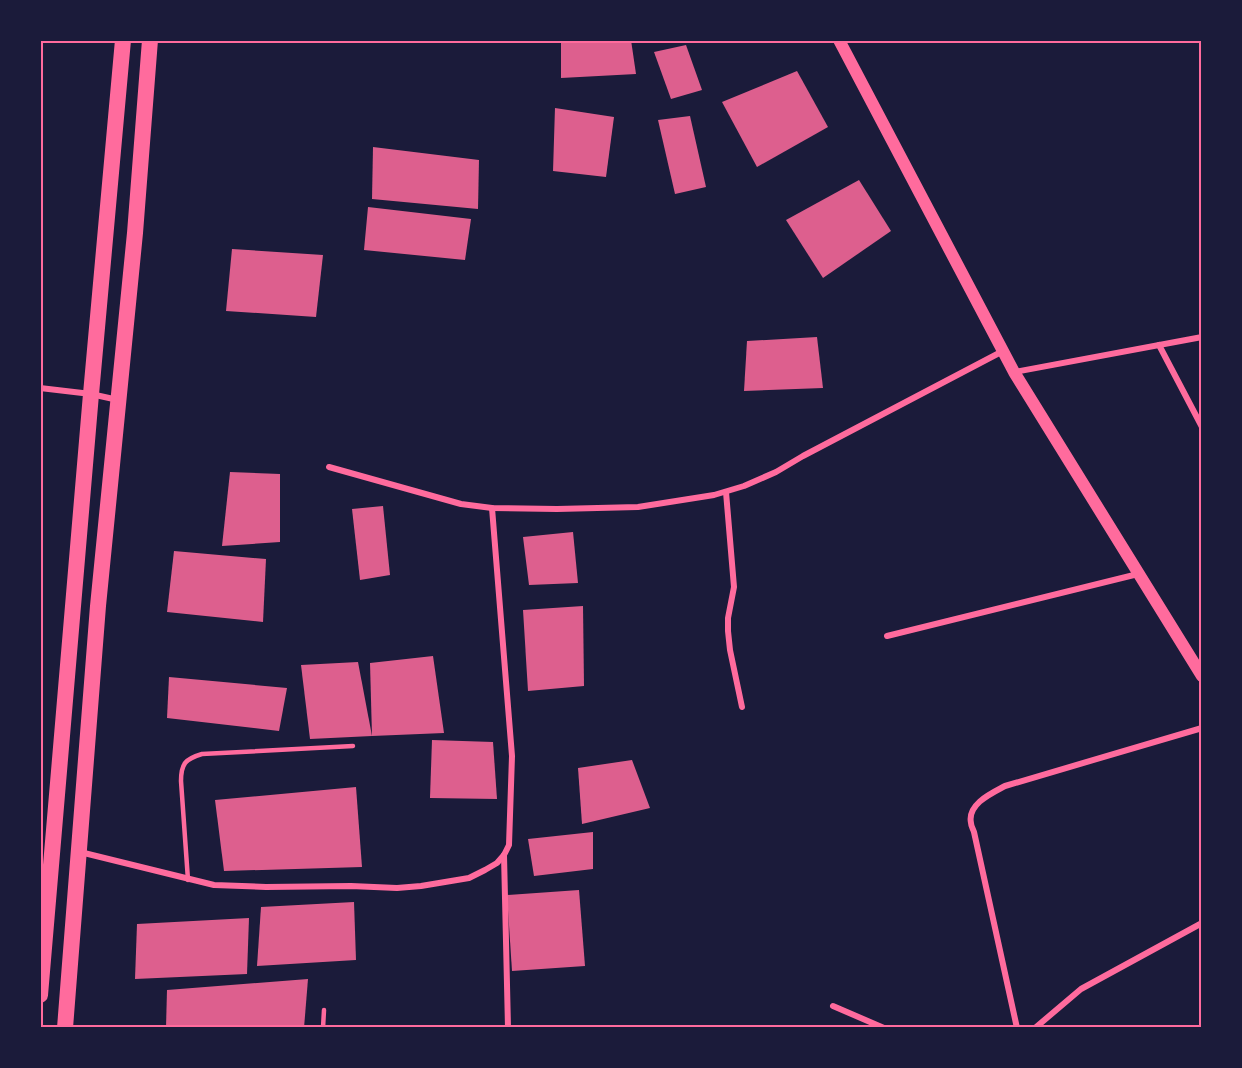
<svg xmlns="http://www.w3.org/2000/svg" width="1242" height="1068" font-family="Roboto,sans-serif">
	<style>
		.building { fill: #dd5f8e }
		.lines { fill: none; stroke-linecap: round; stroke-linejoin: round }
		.service { stroke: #ff6b9d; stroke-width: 4.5 }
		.minor { stroke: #ff6b9d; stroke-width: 6 }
		.secondary { stroke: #ff6b9d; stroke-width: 12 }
		.trunk { stroke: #ff6b9d; stroke-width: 16 }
		.neatline { fill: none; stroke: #ff6b9d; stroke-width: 2 }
	</style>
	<rect width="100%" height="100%" fill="#1b1b3a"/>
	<g class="building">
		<path d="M561,40H631L636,74L561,78Z"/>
		<path d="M686,45L702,90L671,99L654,52Z"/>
		<path d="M797,71L828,127L757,167L722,102Z"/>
		<path d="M555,108L614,117L606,177L553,171Z"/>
		<path d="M690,116L706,187L675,194L658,120Z"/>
		<path d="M373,147L479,160L478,209L372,199Z"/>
		<path d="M859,180L891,231L823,278L786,220Z"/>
		<path d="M368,207L471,219L465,260L364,250Z"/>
		<path d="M232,249L323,255L316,317L226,311Z"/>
		<path d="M817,337L823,388L744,391L747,341Z"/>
		<path d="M230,472L280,474V542L222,546Z"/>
		<path d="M383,506L390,575L360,580L352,509Z"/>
		<path d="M573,532L578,583L529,585L523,537Z"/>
		<path d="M174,551L266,559L263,622L167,612Z"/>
		<path d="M583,606L584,686L528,691L523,610Z"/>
		<path d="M433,656L444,733L372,736L370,663Z"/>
		<path d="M358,662L372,736L310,739L301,665Z"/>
		<path d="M169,677L287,688L279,731L167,718Z"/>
		<path d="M432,740L493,742L497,799L430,798Z"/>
		<path d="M632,760L650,808L582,824L578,768Z"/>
		<path d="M356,787L362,867L224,871L215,800Z"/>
		<path d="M593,832V869L534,876L528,839Z"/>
		<path d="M579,890L585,966L512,971L507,895Z"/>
		<path d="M354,902L356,960L257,966L261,907Z"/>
		<path d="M249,918L247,974L135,979L137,924Z"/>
		<path d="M308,979L304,1028H166L167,990Z"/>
	</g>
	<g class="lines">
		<g class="service">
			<path d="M188,880L181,781C181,764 185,759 202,754L353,746"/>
			<path d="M323,1028L324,1010"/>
		</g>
		<g class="minor">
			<path d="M1159,345L1202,427"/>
			<path d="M1015,372L1202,337"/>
			<path d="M40,388L91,394L118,400"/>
			<path d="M329,467L461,504L492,508L557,509L638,507L714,495L744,486L776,472L803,456L1003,351"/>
			<path d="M726,492L734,587L728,618V631L730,650L742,707"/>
			<path d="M887,636L1138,574"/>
			<path d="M80,852L214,885L266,887L351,886L397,888L421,886L469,878L485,870L497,863L504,855L509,845L512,756L492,508"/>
			<path d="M504,855L508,1028"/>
			<path d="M833,1006L884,1028"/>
			<path d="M1017,1028L974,832C973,829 971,826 971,823C967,804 992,793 1005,786L1202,728"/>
			<path d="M1035,1028L1081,989L1202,923"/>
		</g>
		<path class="secondary" d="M839,40L1014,372L1202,676"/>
		<g class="trunk">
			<path d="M40,995L91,394L123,40"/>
			<path d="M65,1028L98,606L135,233L150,40"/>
		</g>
	</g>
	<rect width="1242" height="1068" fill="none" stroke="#1b1b3a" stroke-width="84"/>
	<rect x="42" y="42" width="1158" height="984" class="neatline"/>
</svg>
